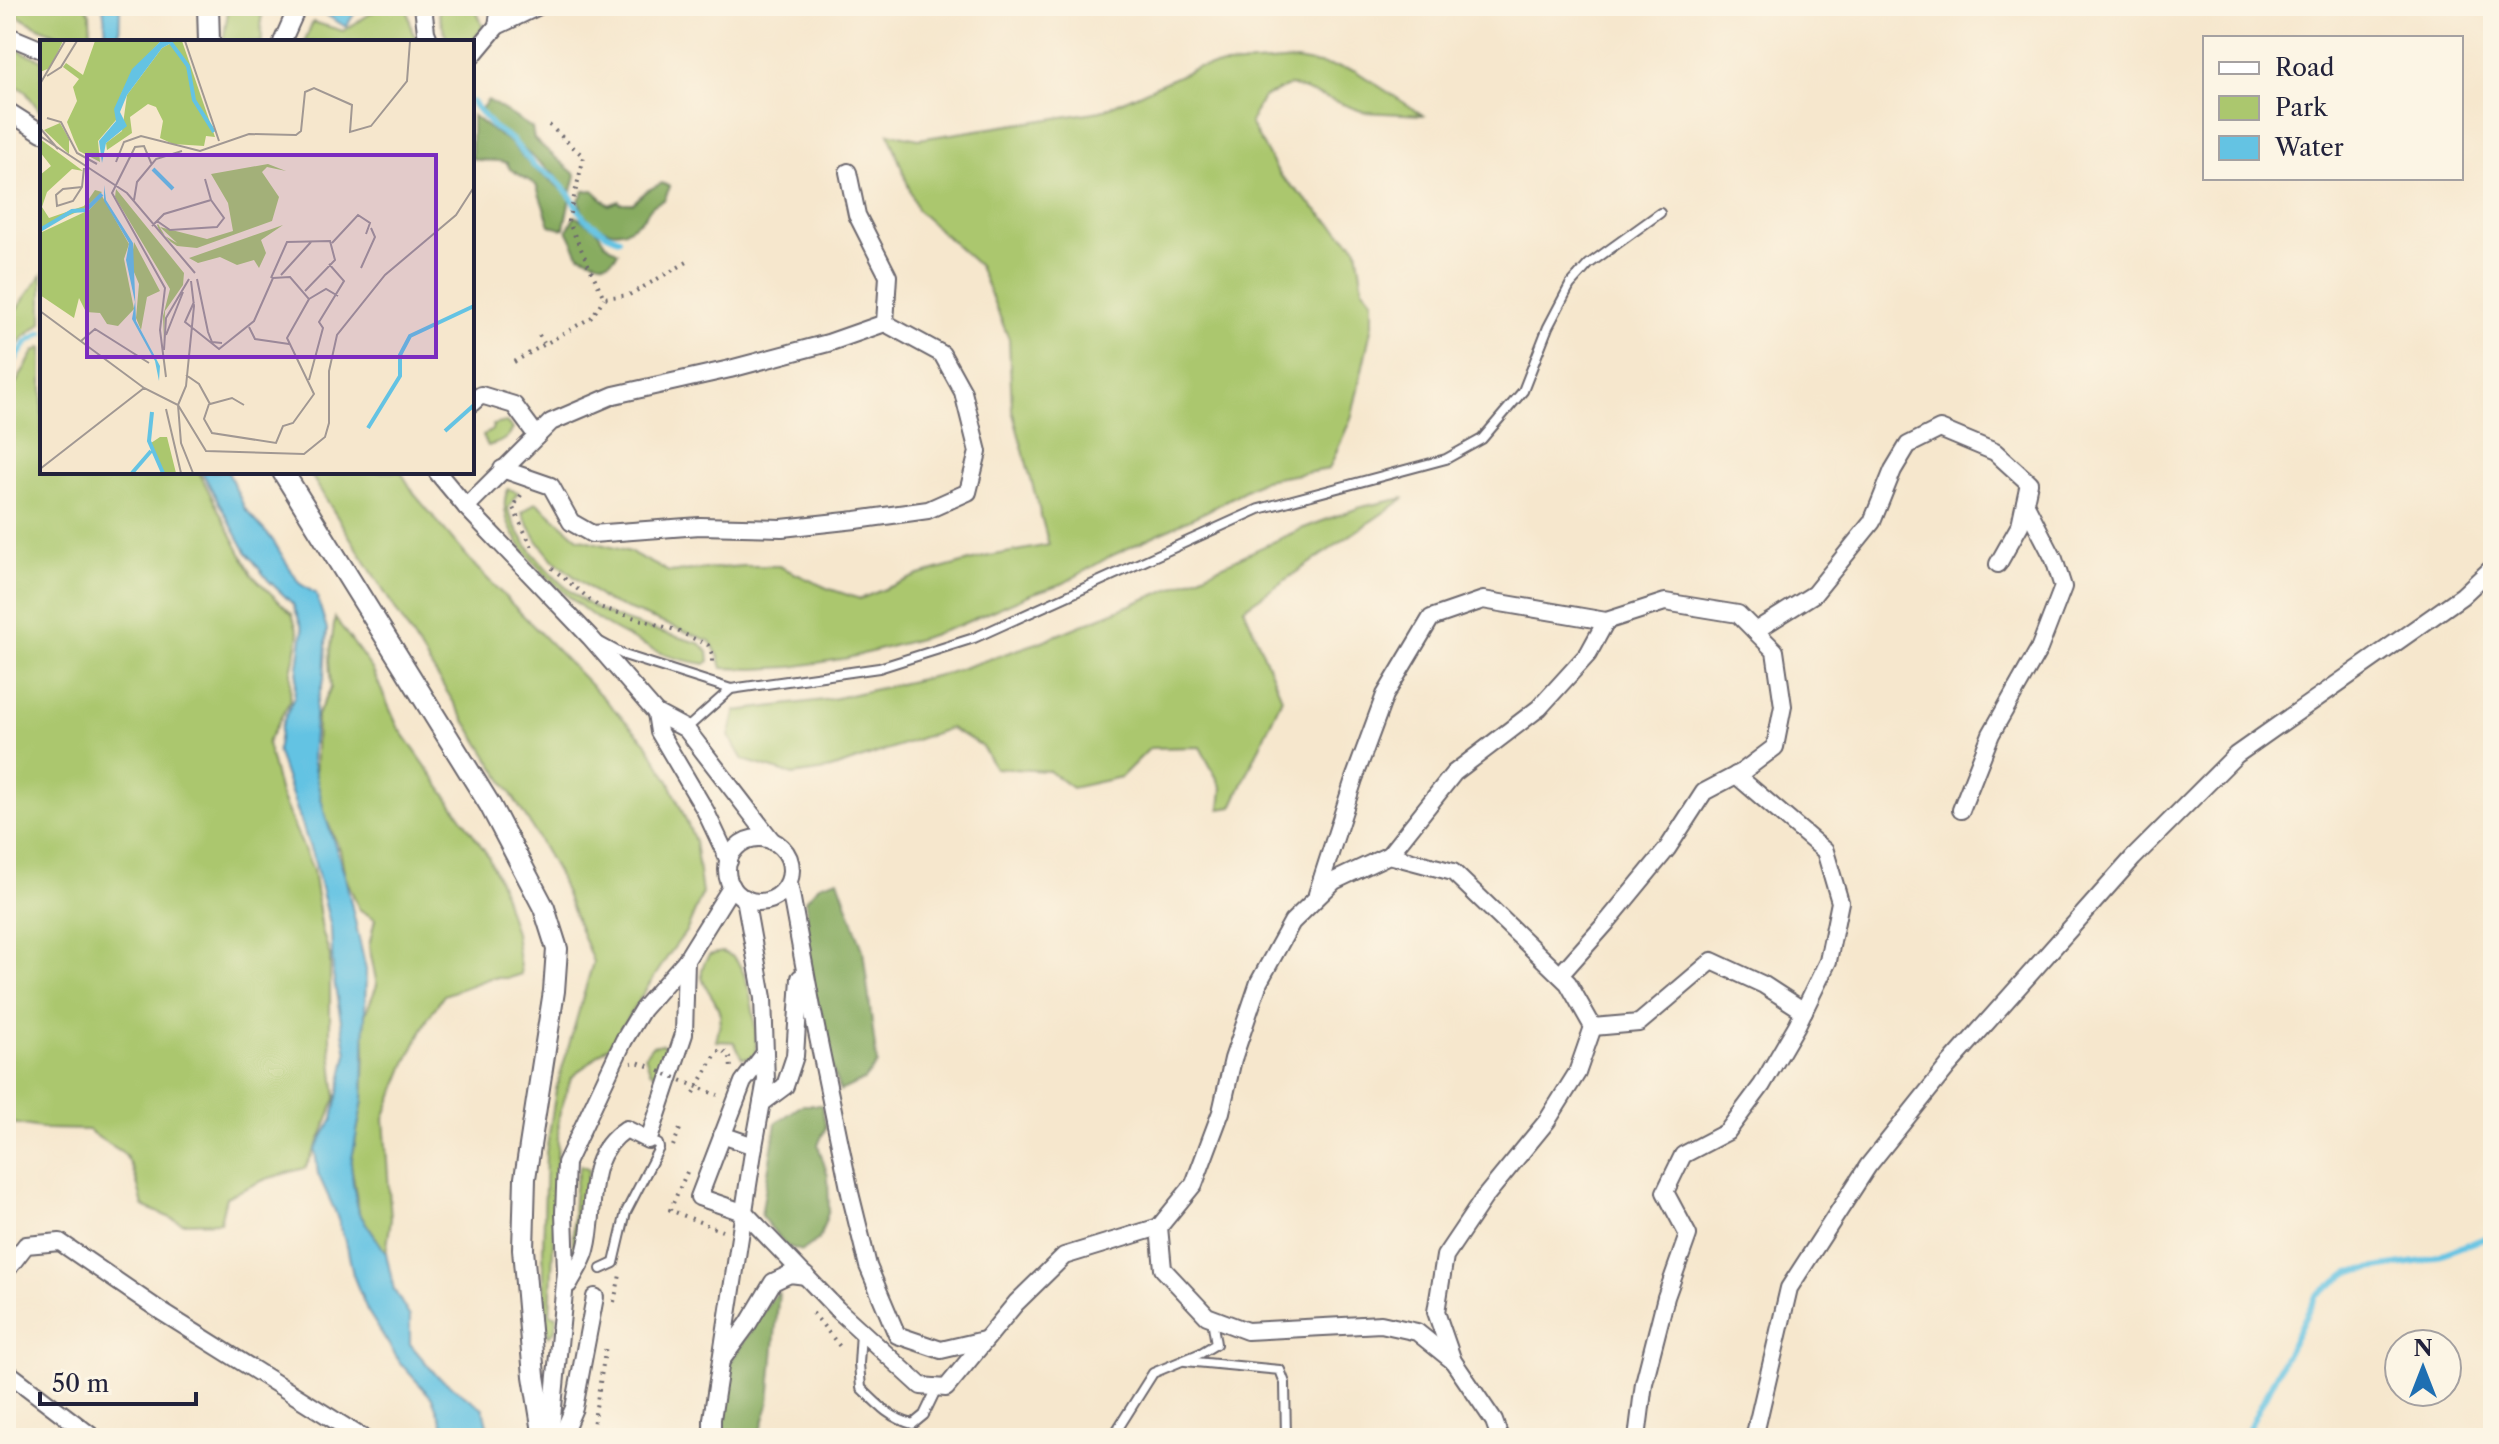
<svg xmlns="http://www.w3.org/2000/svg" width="2499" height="1444" font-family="'Libre Caslon Text',serif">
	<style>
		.green { fill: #abc76e; stroke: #667454; stroke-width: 2 }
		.forest { fill: #88ac61; stroke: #55674e; stroke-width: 2 }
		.water { fill: #64c3e3; stroke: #43728f; stroke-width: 2 }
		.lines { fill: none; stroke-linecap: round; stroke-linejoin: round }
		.stream { stroke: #64c3e3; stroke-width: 6 }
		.service-casing { stroke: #6c676e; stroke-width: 12 }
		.minor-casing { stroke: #6c676e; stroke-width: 20 }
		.tertiary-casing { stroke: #6c676e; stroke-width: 24 }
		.path { stroke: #6c676e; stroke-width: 4; stroke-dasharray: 2 6; stroke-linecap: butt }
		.service { stroke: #fff; stroke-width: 8 }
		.minor { stroke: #fff; stroke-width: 16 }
		.tertiary { stroke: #fff; stroke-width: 20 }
		.path-bridge { stroke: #6c676e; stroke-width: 4; stroke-dasharray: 2 6; stroke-linecap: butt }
		.inset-river { fill: none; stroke: #64c3e3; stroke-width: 4 }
		.inset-road { fill: none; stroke: #a19893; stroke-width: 2 }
		.view { fill: #7b2cbf; fill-opacity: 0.15; stroke: #7b2cbf; stroke-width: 4 }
		.inset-edge { fill: none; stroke: #22223b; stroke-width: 4 }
	</style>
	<rect width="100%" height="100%" fill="#fcf5e5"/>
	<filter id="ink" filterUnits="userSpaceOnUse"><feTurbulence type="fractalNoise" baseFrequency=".0125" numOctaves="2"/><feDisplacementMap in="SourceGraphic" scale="16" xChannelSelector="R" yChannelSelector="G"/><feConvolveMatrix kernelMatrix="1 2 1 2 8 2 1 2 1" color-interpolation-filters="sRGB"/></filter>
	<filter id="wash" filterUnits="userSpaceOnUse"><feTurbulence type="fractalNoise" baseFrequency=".006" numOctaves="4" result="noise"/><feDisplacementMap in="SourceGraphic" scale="32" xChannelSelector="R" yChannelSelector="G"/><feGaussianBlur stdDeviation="1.8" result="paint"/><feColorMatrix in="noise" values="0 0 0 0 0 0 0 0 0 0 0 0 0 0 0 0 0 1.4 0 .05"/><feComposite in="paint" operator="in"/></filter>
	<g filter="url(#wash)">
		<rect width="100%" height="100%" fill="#f6e7cd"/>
		<g class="green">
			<path d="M6,6H85L90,14L91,42C68,42 21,22 6,6Z"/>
			<path d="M229,6H264L261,20L262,42H223Z"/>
			<path d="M377,6H407L412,31L419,42H304L313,22L343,31L376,10Z"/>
			<path d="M439,6H474L483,26L473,41L448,42L439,15Z"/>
			<path d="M6,45L42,60V114L25,91L6,80Z"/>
			<path d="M1296,60L1354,70L1423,115L1364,112L1291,85L1263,97L1250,123L1280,175L1357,248L1363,288L1372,299V325L1352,416L1329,469L1264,480L1207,511L1109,557L1064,583L1031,594L960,625L923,638L848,658L791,667L754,669L722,668L719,657L710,641L606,601L553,560L537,540L522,513L536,502L578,538L630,552L669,572L743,566H779L827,588L860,599L919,575L984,557L1049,545L1012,410L1009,339L979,266L917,210L889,133L919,139L1101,111L1198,67Z"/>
			<path d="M42,274V323L23,338L6,359V324Z"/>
			<path d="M42,347V472H199L252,575L292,614L299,635L291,672L290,701L267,743L280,794L313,870L322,930L330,956V1041L336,1098L319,1142L305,1168L266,1179L226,1197L220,1222L182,1223L143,1206C140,1192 132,1160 122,1152C111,1144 99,1140 89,1130L46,1129L6,1122V393L12,390L34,352Z"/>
			<path d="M506,422L513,429C507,440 499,443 488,446L483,436L492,430L493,425Z"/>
			<path d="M309,472H401L415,495L476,567L646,742L670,783L695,841L702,894L687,930L668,956L609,1046L571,1078L559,1116L550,1314L557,1316L555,1331L548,1336L545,1305L543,1251L546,1153L556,1090L593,962L557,872L530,824Z"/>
			<path d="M508,489L518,492L508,509C520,547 568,597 605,613C634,626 670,634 701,644L708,652L709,661L705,664C685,661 663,656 646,646C630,638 612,629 597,619C566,596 488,533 508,489Z"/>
			<path d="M1405,498L1244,608L1282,698L1232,807L1220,809L1222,788L1200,747L1150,748L1121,777L1072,788L1049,771L995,768L981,745L950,728L831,769L793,775L743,760L729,736L736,711L832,699L948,673L1040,642L1189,581L1301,529L1361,507Z"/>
			<path d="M335,618L372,669L397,725L487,854L500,883L515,933L521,974L509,978H490L444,995L428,1018L405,1065L384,1118L391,1219L386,1253L359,1213L351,1164L363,1100L365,1052L363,1020L377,985L369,946L375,919L359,909L345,876L340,850L327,821L315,788L317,715L331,688L329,660Z"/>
			<path d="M722,952C726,954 731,955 734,958C751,974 757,1031 756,1053L750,1058H742L734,1042L716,1041C718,1033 721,1023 720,1015C716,990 689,983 709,955Z"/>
			<path d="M662,1044L668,1049L666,1063L660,1076L650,1071L645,1055L652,1046Z"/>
			<path d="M581,1165L589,1169L583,1201L582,1247L578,1250L573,1248C574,1221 571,1191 581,1165Z"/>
		</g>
		<g class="forest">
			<path d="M488,100L532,128L534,139L576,175L572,191L564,188L556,176L483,117L480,110Z"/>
			<path d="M472,115L492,131L510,142L531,166L564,191L570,198L564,228L560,229L550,225L536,185L510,169L507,163C495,158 483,163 472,158Z"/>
			<path d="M662,183L670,187L664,200C646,207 652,210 640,221C619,240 601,231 583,214L579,200L584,191L593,190L609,205L619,201L620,203H633L646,191Z"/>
			<path d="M575,216L596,229L605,243L618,252C608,271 594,259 579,255L567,230Z"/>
			<path d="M838,879L863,950L877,1064L864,1080L840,1091L828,1056L823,1018L811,985L806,900L819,885Z"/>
			<path d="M802,1105H821L826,1127L818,1145L828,1176L829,1210L819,1239L802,1251L786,1246L761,1216L776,1123Z"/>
			<path d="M779,1292L769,1402L759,1438H718L726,1369L773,1297Z"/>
		</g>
		<g class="water">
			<path d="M103,6H120L119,42H107Z"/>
			<path d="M321,6H359L346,27L318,10Z"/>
			<path d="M202,472H228L245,509L272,539L299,583L316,594L327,629L324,678L316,705L312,759L325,815L345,876L366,970L363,1100L351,1164L353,1184L359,1213L386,1253L394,1290L410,1317V1344L437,1376L483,1408L490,1438H452L444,1428L432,1398L401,1364L367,1310L353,1275L347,1246L335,1211L318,1174L315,1150L333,1119L347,1054L333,975L331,928L315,863L277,751L281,727L294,697L303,630L293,604L268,580L245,550Z"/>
		</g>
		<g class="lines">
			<g class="stream">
				<path d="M472,102L493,127L512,140L534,166L555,179L569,194L584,218L607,234L619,239"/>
				<path d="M6,373L27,342L42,333"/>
				<path d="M2246,1438V1434L2316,1296L2349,1272L2423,1261L2493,1235"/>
			</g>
		</g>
	</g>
	<g filter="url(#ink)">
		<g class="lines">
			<defs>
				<g id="service">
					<path d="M600,642L624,655L731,689"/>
					<path d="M686,729L731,689L879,668L974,638L1259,509L1446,459L1482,439L1523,391L1548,327L1570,285L1589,264L1660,213"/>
					<path d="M601,1269L614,1263L626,1212L659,1148L658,1144L648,1140"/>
					<path d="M861,1332L859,1364L861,1388C877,1404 891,1419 913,1424L924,1415L937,1388"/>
					<path d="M1185,1361L1280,1370L1285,1383L1286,1438"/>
					<path d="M1112,1438L1153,1373L1201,1353L1216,1344L1212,1319"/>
				</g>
				<g id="minor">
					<path d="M423,6L426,32L430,42"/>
					<path d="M497,26L500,6"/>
					<path d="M6,35L42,50"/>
					<path d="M282,42L298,6"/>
					<path d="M472,56L497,26L539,6"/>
					<path d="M6,110L42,133"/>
					<path d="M472,403L481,395L514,405L537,436"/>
					<path d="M502,469L551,486L571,522L592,534L700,526L782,528L856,520L928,510L968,492L978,452L963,392L942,354L885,323"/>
					<path d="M437,472L466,507L590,637L656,713L686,729L773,842"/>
					<path d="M466,507L551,422L614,395L730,369L828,343L885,323L888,276L857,215L848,172"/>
					<path d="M1755,631L1814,594L1872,522L1893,470L1908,445L1940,429L1995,452L2029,483L2020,525L1998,564"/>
					<path d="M656,713L659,732L705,810L729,861"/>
					<path d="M1961,810L1991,734L2039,649L2063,587L2054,559L2025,503"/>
					<circle cx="759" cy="870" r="32"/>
					<path d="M1389,855L1454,773L1539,708L1588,654L1606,621"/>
					<path d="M789,883L812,1008L850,1193L868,1266L897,1335L941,1350L984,1340"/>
					<path d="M1317,894L1354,779L1385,695L1431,618L1483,600L1606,621L1665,602L1738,614L1775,651L1783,706L1775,747L1742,772L1704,792L1667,849L1607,922L1560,975"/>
					<path d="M1593,1027L1639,1023L1712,961L1764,985L1804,1011"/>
					<path d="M765,1053L743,1082L699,1197L745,1213L837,1309L921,1386L946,1388L1016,1303L1064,1256L1159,1227L1194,1184L1221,1112L1233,1059L1259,982L1292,922L1334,881L1389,855L1453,872L1568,983L1593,1027L1577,1073L1547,1121L1484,1198L1445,1256L1436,1312L1453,1361L1494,1421L1500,1438"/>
					<path d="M762,1103L785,1086L795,1056L800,978"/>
					<path d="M722,1135L754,1146"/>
					<path d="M1159,1227L1163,1269L1207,1316L1247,1331L1381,1324L1417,1332L1453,1361"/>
					<path d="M6,1271L26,1245L60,1242L162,1312L363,1438"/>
					<path d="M569,1284C574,1274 583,1262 586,1250C598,1206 581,1160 626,1129L648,1140L650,1136L684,1034L686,960"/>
					<path d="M723,1358L748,1324L773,1282L790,1274L806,1276"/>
					<path d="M6,1371L94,1438"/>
					<path d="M550,1438L566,1272L564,1213L566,1163L624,1040L642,1010L686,960L732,886"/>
					<path d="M561,1438L574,1408L595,1297"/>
					<path d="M712,1438V1419L754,1146L766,1080L763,998L745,898"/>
					<path d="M1637,1438L1644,1383L1666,1297L1688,1235L1665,1192L1683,1155L1727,1132L1762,1085L1797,1025L1828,961L1840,902L1825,851L1736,775"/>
					<path d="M1754,1438L1789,1288L1868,1166L1948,1066L2133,858L2236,755L2462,596L2493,567"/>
				</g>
				<g id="tertiary">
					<path d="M208,6L209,42"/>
					<path d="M283,472L490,805L544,908L557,949L554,991L525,1178L523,1249L534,1376L544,1438"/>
				</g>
			</defs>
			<use href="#service" class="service-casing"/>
			<use href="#minor" class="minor-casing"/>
			<use href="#tertiary" class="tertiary-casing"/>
			<g class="path">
				<path d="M549,125L584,157L568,221L604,298L629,295L689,261"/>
				<path d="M539,335L544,343"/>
				<path d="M514,362L592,317L604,298"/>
				<path d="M521,495L513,508L532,547"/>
				<path d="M552,568L599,607L675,630L708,645L712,654V665"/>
				<path d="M631,1063L637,1062L653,1068"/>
				<path d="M702,1089L718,1095"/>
				<path d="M694,1093L717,1052L722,1049L730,1057L731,1069"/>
				<path d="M673,1146L680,1129"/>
				<path d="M687,1172L670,1210L722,1231"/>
				<path d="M614,1302L620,1275"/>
				<path d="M813,1313L842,1349"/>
				<path d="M591,1438L606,1346"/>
			</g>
			<use href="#service" class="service"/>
			<use href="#minor" class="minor"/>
			<use href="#tertiary" class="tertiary"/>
			<path class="path-bridge" d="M659,1071L702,1089"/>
		</g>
	</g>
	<g transform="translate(40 40)">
		<rect width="434" height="434" fill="#f6e7cd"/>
		<path d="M0,1H23L10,28L0,32ZM55,1H121L95,28L81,54L76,80L58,101L60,122L39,111L34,100L27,82L37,61L33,47L39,39L23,27L26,23L43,35ZM135,1H142L175,97L166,96L164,106L133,104L120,98L123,81L116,67L108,64L90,77L92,93L67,110L66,103L82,91L87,55L122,8ZM20,83L29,99V114L4,90ZM0,99L43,131L32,129L7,152L2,167L9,178L44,166L55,150L62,152L44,169L0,188V135L11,126L0,112ZM228,124L246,131L227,127L222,132L239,157L232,181L157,208L137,206L131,202L119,190L117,185L118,184L125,196L137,203L120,187L167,199L193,191L188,163L171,134ZM76,149L144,233L143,245L125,271L124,302L123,276L130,249L75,157ZM62,156L89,204L84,219L94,269L78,286L67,284L60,273L46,272L39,258L34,278L0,255V193L49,170ZM243,185L221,200L226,213L219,228L214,220L197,225L180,217L158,223L149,218ZM94,202L120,251L107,257L101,290L96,278L99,244L91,225ZM120,397H127L136,433H124L113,409L111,403Z" fill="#abc76e"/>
		<path d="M121,1H135L122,8L87,55L80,72L87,86L66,103L62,123L59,101L76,81L74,69L92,29ZM64,145L66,160L93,203L96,281L120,326L119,341L115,321L92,279L95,262L86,220L89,203L64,161Z" fill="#64c3e3"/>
		<path class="inset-river" d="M131,3L148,26L154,60L174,92M113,129L133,149M0,190L32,171L46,170L62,154M112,372L109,401L123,433M328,388L360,336V315L370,296L434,266M405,391L434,365M92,433L111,411"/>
		<path class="inset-road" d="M145,1L179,101M7,36L21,27L37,1M0,44L25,1M7,78L21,82L37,113L57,124M0,88L18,109M0,96L87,153L155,233M76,122L84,102L101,96L160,111L209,94L256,95L261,91L265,52L274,48L312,65L310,92L331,86L367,41L370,1M112,125L104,106L95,107L72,153L125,248L120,290L126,337M42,147L23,149L16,155L17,166L33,161L42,147L44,128M94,160L97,142L116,119L142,111M117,181L130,190L177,187L184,178L171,160M112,186L124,174L171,160L165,139M292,203L318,175L330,183L326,194M321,228L335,197L331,188M241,235L271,202M231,238L247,202L290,201L295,220L265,251M157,239L168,292L172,302L182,303M151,241L154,266L146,346L138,365L141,403L153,433M269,259L286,249L298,256M154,262L145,282L179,309L214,281L233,238L250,237L269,259L247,298L274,354L253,383L243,386L236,403L172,393L164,379L169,364M0,271L104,348L138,365L166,411L264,414L285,397L289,383V331L297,295L345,235L416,175L434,147M209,287L215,299L249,304M126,295L143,252M41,301L55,289L109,323M124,310L126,278L149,239M146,335L159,344L170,364L192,358L204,365M269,340L283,288L279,282L304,241L289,224M126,369L141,433M0,429L104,348M174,433H315"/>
		<path class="view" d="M47,115H396V317H47Z"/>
		<rect width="434" height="434" class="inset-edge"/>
	</g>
	<rect width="2499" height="1444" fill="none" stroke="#fcf5e5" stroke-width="32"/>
	<rect x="2203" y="36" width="260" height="144" fill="#fcf5e5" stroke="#a5a1a1" stroke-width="2"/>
	<rect x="2219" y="62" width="40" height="12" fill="#ffffff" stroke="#a5a1a1" stroke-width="2"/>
	<text x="2275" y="76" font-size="24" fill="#22223b">Road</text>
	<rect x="2219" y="96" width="40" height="24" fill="#abc76e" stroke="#a5a1a1" stroke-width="2"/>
	<text x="2275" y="116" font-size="24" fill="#22223b">Park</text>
	<rect x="2219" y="136" width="40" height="24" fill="#64c3e3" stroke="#a5a1a1" stroke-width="2"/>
	<text x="2275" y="156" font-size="24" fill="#22223b">Water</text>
	<g transform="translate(2423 1368)"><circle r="38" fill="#fcf5e5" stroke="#a5a1a1" stroke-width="2"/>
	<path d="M0-6L14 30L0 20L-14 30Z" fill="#1f6fb2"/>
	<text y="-12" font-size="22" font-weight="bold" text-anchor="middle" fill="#22223b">N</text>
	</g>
	<path d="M40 1392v12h156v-12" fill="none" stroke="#22223b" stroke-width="4"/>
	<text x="52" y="1392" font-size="24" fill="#22223b" stroke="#fcf5e5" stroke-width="6" paint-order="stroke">50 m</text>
</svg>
